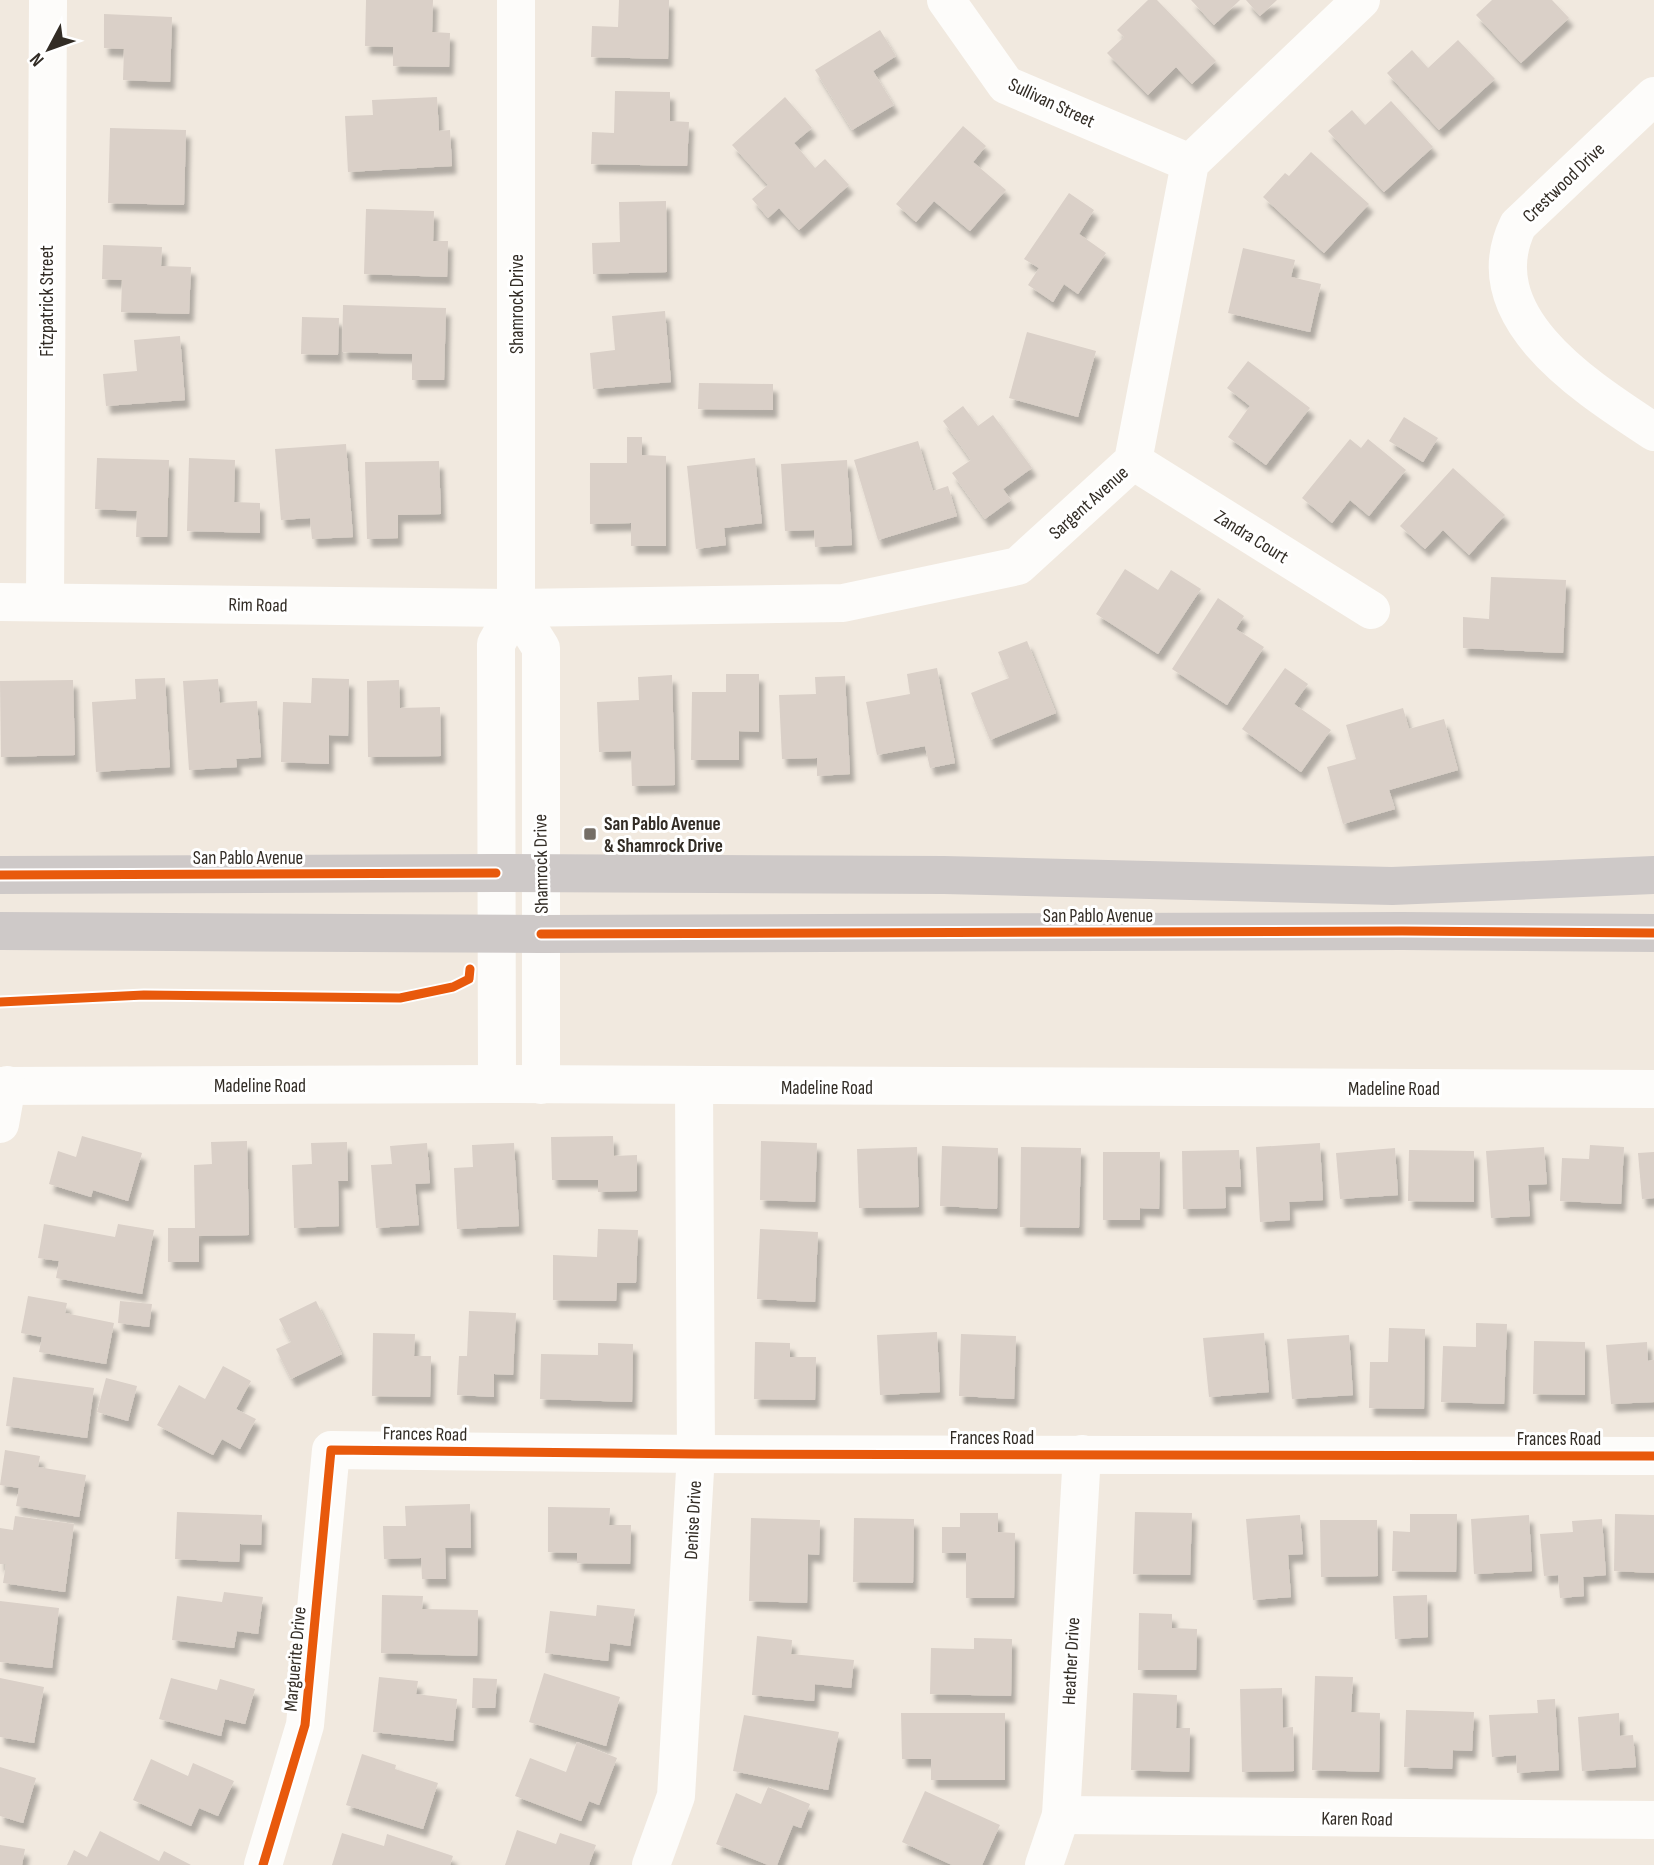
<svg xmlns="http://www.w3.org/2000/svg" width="1654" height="1865" font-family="'Sofia Sans Condensed',sans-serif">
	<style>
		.building { fill: #dad0c8; filter: url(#shadow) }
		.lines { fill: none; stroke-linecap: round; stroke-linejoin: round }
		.minor { stroke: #fdfcfa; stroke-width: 38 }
		.major { stroke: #cec9c8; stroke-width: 38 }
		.cycleway-casing { stroke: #fff; stroke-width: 13 }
		.cycleway { stroke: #e8590c; stroke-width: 9 }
		.poi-dot { fill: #756e66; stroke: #fff; stroke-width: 2.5 }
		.labels { text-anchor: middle; stroke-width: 6; stroke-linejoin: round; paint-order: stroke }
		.street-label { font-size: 19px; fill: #322c25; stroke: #fff }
		.poi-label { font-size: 19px; font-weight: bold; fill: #322c25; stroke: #fff; text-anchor: start }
	</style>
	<defs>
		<filter id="shadow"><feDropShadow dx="4.5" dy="8" stdDeviation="2" flood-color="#0004"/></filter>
	</defs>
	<rect width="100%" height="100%" fill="#f1e9df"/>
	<g class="building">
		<path d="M366,0H433L432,32L450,33L449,67L393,66V47L365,46Z"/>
		<path d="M619,0H669L668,59L591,57L592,26L618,27Z"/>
		<path d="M1148,0H1157L1216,61L1192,84L1176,67L1148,95L1107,53L1124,37L1117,30Z"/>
		<path d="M1191,0H1240L1214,25Z"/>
		<path d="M1246,0H1277L1260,16Z"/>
		<path d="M1492,0H1552L1569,18L1521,63L1476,15Z"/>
		<path d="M104,14L172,17L170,82L123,80L124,49L104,48Z"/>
		<path d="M880,30L896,56L873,71L894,105L852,130L815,70Z"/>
		<path d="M1458,40L1495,79L1439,130L1387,73L1412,50L1428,68Z"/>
		<path d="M615,91L670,92V121L689,122L687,166L591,164L592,132L614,133Z"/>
		<path d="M437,97L439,131L450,130L452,166L348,172L345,116L373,115L372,100Z"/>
		<path d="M785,97L812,128L794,143L815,168L825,159L849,185L799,230L779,208L768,218L752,199L768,185L732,145Z"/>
		<path d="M1391,101L1433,147L1384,192L1328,131L1352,110L1365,125Z"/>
		<path d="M963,126L986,146L973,162L1006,190L970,231L934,201L916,222L896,204Z"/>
		<path d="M110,128L186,130L184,205L108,203Z"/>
		<path d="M1311,152L1369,204L1324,253L1263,197L1285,173L1289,176Z"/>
		<path d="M1069,193L1094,210L1079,234L1106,253L1078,294L1064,284L1053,302L1028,285L1039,268L1024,259Z"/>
		<path d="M666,201L667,272L593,274L592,243L620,242L619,202Z"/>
		<path d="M366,209L434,211L433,241H448L447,277L364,274Z"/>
		<path d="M103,245L162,247L161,266L191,267L189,314L121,312L122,280L102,279Z"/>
		<path d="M1243,248L1295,260L1291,277L1321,284L1310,332L1228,313Z"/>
		<path d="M343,305L446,308L444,380H412V354L342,352Z"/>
		<path d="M665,311L671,382L593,389L590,353L615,350L612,316Z"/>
		<path d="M302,317L339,318L338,355L301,354Z"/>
		<path d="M1027,332L1096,351L1078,417L1009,398Z"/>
		<path d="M180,336L185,400L106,406L103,374L137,371L134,340Z"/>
		<path d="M1248,361L1310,408L1266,465L1228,437L1250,406L1227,388Z"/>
		<path d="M699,383L773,384V410L698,409Z"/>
		<path d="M963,406L978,426L993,415L1032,468L1003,489L1011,500L985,519L952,473L971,460L943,421Z"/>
		<path d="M1404,417L1438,438L1423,462L1389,441Z"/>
		<path d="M627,437H642V455L666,456V546H631V523L590,524V463H627Z"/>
		<path d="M1350,439L1361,448L1368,439L1406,470L1369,516L1350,500L1332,523L1302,498Z"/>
		<path d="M918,441L933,491L948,486L957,516L878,540L854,460Z"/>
		<path d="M346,444L353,537L312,539L310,518L281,520L275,449Z"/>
		<path d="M97,458L169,460L167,537H136L137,511L95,509Z"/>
		<path d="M189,458L235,460L234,502L260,503V533L187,531Z"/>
		<path d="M755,458L762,523L724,528L726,545L696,549L687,466Z"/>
		<path d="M847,460L852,545L815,547L814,530L785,531L781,464Z"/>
		<path d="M439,461L441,514L398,515V538L367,539L365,462Z"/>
		<path d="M1453,468L1505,515L1469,555L1443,530L1425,549L1400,526Z"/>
		<path d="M1125,569L1158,590L1171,570L1201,589L1158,654L1096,614Z"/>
		<path d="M1491,577L1566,580L1563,653L1463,648V617L1489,619Z"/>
		<path d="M1218,598L1244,616L1236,629L1264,647L1227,705L1172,669Z"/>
		<path d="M1027,641L1056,713L990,740L971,693L1009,678L998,652Z"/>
		<path d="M937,668L955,763L930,768L925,746L877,755L866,702L910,694L907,674Z"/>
		<path d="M1285,668L1308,684L1294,704L1331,730L1301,772L1242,729Z"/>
		<path d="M726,674H759V732L739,731V760H691L692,692H726Z"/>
		<path d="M672,675L675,785L632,786L631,751L599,752L597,702L639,700L638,677Z"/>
		<path d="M845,676L850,774L817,776V758L782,759L779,695L816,694L815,677Z"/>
		<path d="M165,678L170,767L96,772L92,702L136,699L135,679Z"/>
		<path d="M312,678L349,679L348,736L329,735V764L281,762L283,702L311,703Z"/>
		<path d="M218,679L220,703L257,701L261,757L236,759L237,767L189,770L183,681Z"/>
		<path d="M73,680L75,755L1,757L0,681Z"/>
		<path d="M399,680L400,708L440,707L441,756L368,757L367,681Z"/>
		<path d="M1403,708L1409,729L1444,719L1458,770L1389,790L1395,809L1343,824L1327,767L1356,759L1346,725Z"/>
		<path d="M82,1136L142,1153L128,1201L93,1190L91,1197L49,1184L58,1151L76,1157Z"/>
		<path d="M613,1136L614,1156L637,1155V1191L598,1192V1180H552L551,1137Z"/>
		<path d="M247,1141L249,1235L199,1236V1262H168V1228H195L194,1165L212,1164L211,1142Z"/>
		<path d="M761,1141L817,1143L815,1202L760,1200Z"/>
		<path d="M347,1142L348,1181H338L339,1226L294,1228L292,1165L312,1164L311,1143Z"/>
		<path d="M427,1143L430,1183L415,1184L419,1225L376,1228L371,1165L392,1164L390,1146Z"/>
		<path d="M514,1143L519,1226L457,1229L454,1168L473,1167L472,1145Z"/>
		<path d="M1320,1143L1323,1200L1289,1202L1290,1220L1260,1222L1256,1147Z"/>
		<path d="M1590,1145L1624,1147L1621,1204L1560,1201L1562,1158L1589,1159Z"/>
		<path d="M942,1146L998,1148L997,1209L940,1206Z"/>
		<path d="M917,1147L919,1207L859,1208L857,1149Z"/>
		<path d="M1021,1147L1081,1148L1079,1228L1020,1227Z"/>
		<path d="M1544,1147L1547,1184L1528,1185L1530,1216L1491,1218L1486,1151Z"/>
		<path d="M1395,1148L1398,1195L1340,1199L1336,1153Z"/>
		<path d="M1239,1150L1241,1187H1225L1226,1208L1183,1209L1182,1151Z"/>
		<path d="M1409,1150L1474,1151V1202L1408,1201Z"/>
		<path d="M1103,1152H1160L1159,1209L1140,1208V1220H1103Z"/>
		<path d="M1654,1152V1198L1642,1199L1638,1153Z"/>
		<path d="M44,1224L115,1237L118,1224L154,1230L142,1294L56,1278L59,1261L38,1258Z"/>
		<path d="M598,1229L638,1230L636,1283H617L616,1301L553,1300V1255L597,1257Z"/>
		<path d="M760,1229L818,1232L815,1302L757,1299Z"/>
		<path d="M28,1296L67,1303L65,1313L114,1323L106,1364L39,1352L42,1337L21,1333Z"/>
		<path d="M120,1301L152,1304L149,1327L118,1323Z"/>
		<path d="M316,1301L342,1354L291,1379L276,1349L291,1342L279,1319Z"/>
		<path d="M469,1311L516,1313L513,1375L494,1374V1397L457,1395L459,1356H467Z"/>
		<path d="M1476,1323L1507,1324L1504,1404L1441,1402L1443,1346L1476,1347Z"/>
		<path d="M1389,1328L1425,1329L1424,1409L1369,1408L1370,1362H1388Z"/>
		<path d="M937,1332L940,1392L880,1395L877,1335Z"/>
		<path d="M373,1333L415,1334L414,1356H431L430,1397L372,1396Z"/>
		<path d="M1264,1333L1269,1392L1209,1397L1203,1338Z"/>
		<path d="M961,1334L1016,1336L1014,1399L959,1396Z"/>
		<path d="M1349,1335L1353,1395L1292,1399L1287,1339Z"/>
		<path d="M1534,1341L1585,1342V1395L1533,1394Z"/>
		<path d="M755,1342L790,1343V1357H816L815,1400L754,1399Z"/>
		<path d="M1647,1342L1648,1361L1654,1360V1402L1611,1404L1606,1345Z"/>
		<path d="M598,1343L633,1344L632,1402L540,1399L541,1354L598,1355Z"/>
		<path d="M223,1366L251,1381L236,1409L256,1419L240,1449L222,1439L213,1455L157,1425L179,1385L205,1399Z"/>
		<path d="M13,1377L94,1388L87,1438L6,1426Z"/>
		<path d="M106,1378L137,1386L128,1421L97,1412Z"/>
		<path d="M5,1450L40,1456L38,1467L86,1475L79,1517L16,1506L19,1488L0,1485Z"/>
		<path d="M470,1504L471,1548H445L446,1579H422L421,1558L384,1559L383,1526H406L405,1506Z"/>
		<path d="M548,1507L610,1508L609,1525H631L630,1564L577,1563V1553L548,1552Z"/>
		<path d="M177,1512L262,1515L261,1545L240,1544L239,1562L175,1559Z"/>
		<path d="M1135,1512L1192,1513L1190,1575L1133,1574Z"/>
		<path d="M960,1513H998V1532L1015,1533L1014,1598H966V1553H942V1527H960Z"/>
		<path d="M1410,1514H1457L1456,1572L1392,1571L1393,1531L1410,1532Z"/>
		<path d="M1615,1514L1654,1515V1573L1614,1571Z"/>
		<path d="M1300,1515L1303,1554L1288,1555L1291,1597L1253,1600L1246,1519Z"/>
		<path d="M1529,1515L1532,1571L1474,1574L1471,1519Z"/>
		<path d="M15,1516L74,1524L65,1592L3,1583L6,1564H0V1528L13,1530Z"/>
		<path d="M751,1518L820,1520L819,1555L808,1554L807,1603L749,1601Z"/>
		<path d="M854,1518L914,1519L913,1583L853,1582Z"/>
		<path d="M1602,1519L1606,1575L1583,1577L1584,1596L1560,1598L1558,1575L1544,1576L1540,1534L1573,1532L1572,1521Z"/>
		<path d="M1320,1520H1377L1378,1576L1321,1577Z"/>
		<path d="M224,1592L263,1597L258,1634L237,1631L234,1648L172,1640L177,1596L222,1602Z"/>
		<path d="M382,1595L423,1596L422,1609L478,1610L477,1656L381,1653Z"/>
		<path d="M1427,1595L1428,1637L1395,1639L1393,1596Z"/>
		<path d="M0,1601L59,1608L52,1668L0,1662Z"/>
		<path d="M597,1605L635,1609L630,1646L610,1643L608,1661L545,1653L550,1611L596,1616Z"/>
		<path d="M1139,1613L1172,1614V1628L1197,1629L1196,1670H1138Z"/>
		<path d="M757,1636L792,1640L791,1654L854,1660L851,1688L815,1684L814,1701L752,1695Z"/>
		<path d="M974,1638L1012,1639L1011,1696L930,1694L931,1648L974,1649Z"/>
		<path d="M544,1673L620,1697L606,1746L529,1722Z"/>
		<path d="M1315,1676L1353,1677L1351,1712L1380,1713L1379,1772L1312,1770Z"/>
		<path d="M379,1677L418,1681L416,1694L457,1699L453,1741L373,1732Z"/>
		<path d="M0,1678L44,1687L34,1743L0,1737Z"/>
		<path d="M171,1678L217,1690L220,1679L255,1689L245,1724L225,1719L221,1736L159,1719Z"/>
		<path d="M473,1678L497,1679L495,1708H472Z"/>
		<path d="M1282,1688L1283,1728L1293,1727L1294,1771L1242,1772L1240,1689Z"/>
		<path d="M1133,1693L1177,1695L1176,1728H1190L1189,1772L1131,1770Z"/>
		<path d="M1555,1699L1559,1770L1517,1773L1516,1755L1492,1757L1489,1715L1538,1713L1537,1700Z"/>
		<path d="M1406,1710L1474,1712L1472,1751L1453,1750L1452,1769L1404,1767Z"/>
		<path d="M901,1713H1005V1780H931V1759H902Z"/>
		<path d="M1619,1713L1620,1736L1633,1735L1636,1767L1582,1771L1578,1717Z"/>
		<path d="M744,1715L839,1732L828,1790L733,1771Z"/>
		<path d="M577,1742L617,1758L599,1805L589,1801L581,1821L515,1796L530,1758L566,1772Z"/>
		<path d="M362,1754L396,1765L395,1769L438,1783L423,1829L346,1805Z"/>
		<path d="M151,1759L188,1776L193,1763L234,1781L218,1816L199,1808L191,1826L133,1800Z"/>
		<path d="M0,1767L36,1778L23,1823L0,1816Z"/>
		<path d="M768,1787L810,1804L801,1828L793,1825L777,1865H768L716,1844L736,1793L761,1804Z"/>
		<path d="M925,1791L1000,1825L982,1865H952L902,1842Z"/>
		<path d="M517,1830L556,1844L560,1833L596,1845L589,1865H505Z"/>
		<path d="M100,1831L159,1861L164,1851L191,1865H67L74,1850L87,1857Z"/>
		<path d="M342,1833L384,1846L387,1834L453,1856L450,1865H332Z"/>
		<path d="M0,1845L25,1849L22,1865H0Z"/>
	</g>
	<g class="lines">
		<g class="minor">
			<path d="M946,0L1006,85L1190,163"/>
			<path d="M1654,96L1518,225C1473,318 1589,389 1654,432"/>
			<path d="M1133,461L1371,610"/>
			<path d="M45,601L48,0"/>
			<path d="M0,602L516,608L843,603L1018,566L1133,461L1190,163L1361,0"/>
			<path d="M516,608L541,648V1085"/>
			<path d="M497,1084L496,644L516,608V0"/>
			<path d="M0,1086L497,1084L1654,1089"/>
			<path d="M0,1124L7,1085"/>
			<path d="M1061,1815L1654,1820"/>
			<path d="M263,1865L305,1725L331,1450L696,1454L1654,1456"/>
			<path d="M651,1865L676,1796L696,1454L694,1086"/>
			<path d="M1044,1865L1061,1815L1082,1454"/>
		</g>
		<g class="major">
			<path d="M0,875L496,873L944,875L1392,886L1654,875"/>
			<path d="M0,931L541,934L1402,931L1654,933"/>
		</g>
		<defs>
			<g id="cycleway">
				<path d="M0,875L496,873"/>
				<path d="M541,934L1402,931L1654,933"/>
				<path d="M0,1002L144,995L400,998L453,987L469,979L470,969"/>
				<path d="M263,1865L305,1725L331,1450L696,1454L1654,1456"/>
			</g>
		</defs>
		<use href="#cycleway" class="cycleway-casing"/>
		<use href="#cycleway" class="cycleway"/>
	</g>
	<rect class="poi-dot" x="583" y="827" width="14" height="14" rx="3.5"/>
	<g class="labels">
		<g class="street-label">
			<text transform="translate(1052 102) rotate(25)" y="7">Sullivan Street</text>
			<text transform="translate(1563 182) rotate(-44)" y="7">Crestwood Drive</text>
			<text transform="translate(46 301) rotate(-90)" y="7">Fitzpatrick Street</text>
			<text transform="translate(516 304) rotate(-90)" y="7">Shamrock Drive</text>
			<text transform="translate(1088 502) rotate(-42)" y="7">Sargent Avenue</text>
			<text transform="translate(1252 536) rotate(32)" y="7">Zandra Court</text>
			<text transform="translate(258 604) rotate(1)" y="7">Rim Road</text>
			<text x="248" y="864">San Pablo Avenue</text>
			<text transform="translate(540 864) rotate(-91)" y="7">Shamrock Drive</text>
			<text x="1098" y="922">San Pablo Avenue</text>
			<text x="260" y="1092">Madeline Road</text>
			<text x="827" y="1094">Madeline Road</text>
			<text x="1394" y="1095">Madeline Road</text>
			<text transform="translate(425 1433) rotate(1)" y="7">Frances Road</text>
			<text x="992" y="1444">Frances Road</text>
			<text x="1559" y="1445">Frances Road</text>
			<text transform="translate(692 1520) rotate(-87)" y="7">Denise Drive</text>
			<text transform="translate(294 1659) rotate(-85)" y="7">Marguerite Drive</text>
			<text transform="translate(1070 1661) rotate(-87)" y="7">Heather Drive</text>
			<text transform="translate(1357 1818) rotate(1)" y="7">Karen Road</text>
		</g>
		<g class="poi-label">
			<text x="604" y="830">San Pablo Avenue<tspan x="604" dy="22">&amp; Shamrock Drive</tspan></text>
		</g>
	</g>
	<g transform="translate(49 49) rotate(229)" stroke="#ffffff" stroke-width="5" paint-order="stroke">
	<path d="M0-5L12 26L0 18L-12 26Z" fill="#322c25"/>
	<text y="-10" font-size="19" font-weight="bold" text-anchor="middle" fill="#322c25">N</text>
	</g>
</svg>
